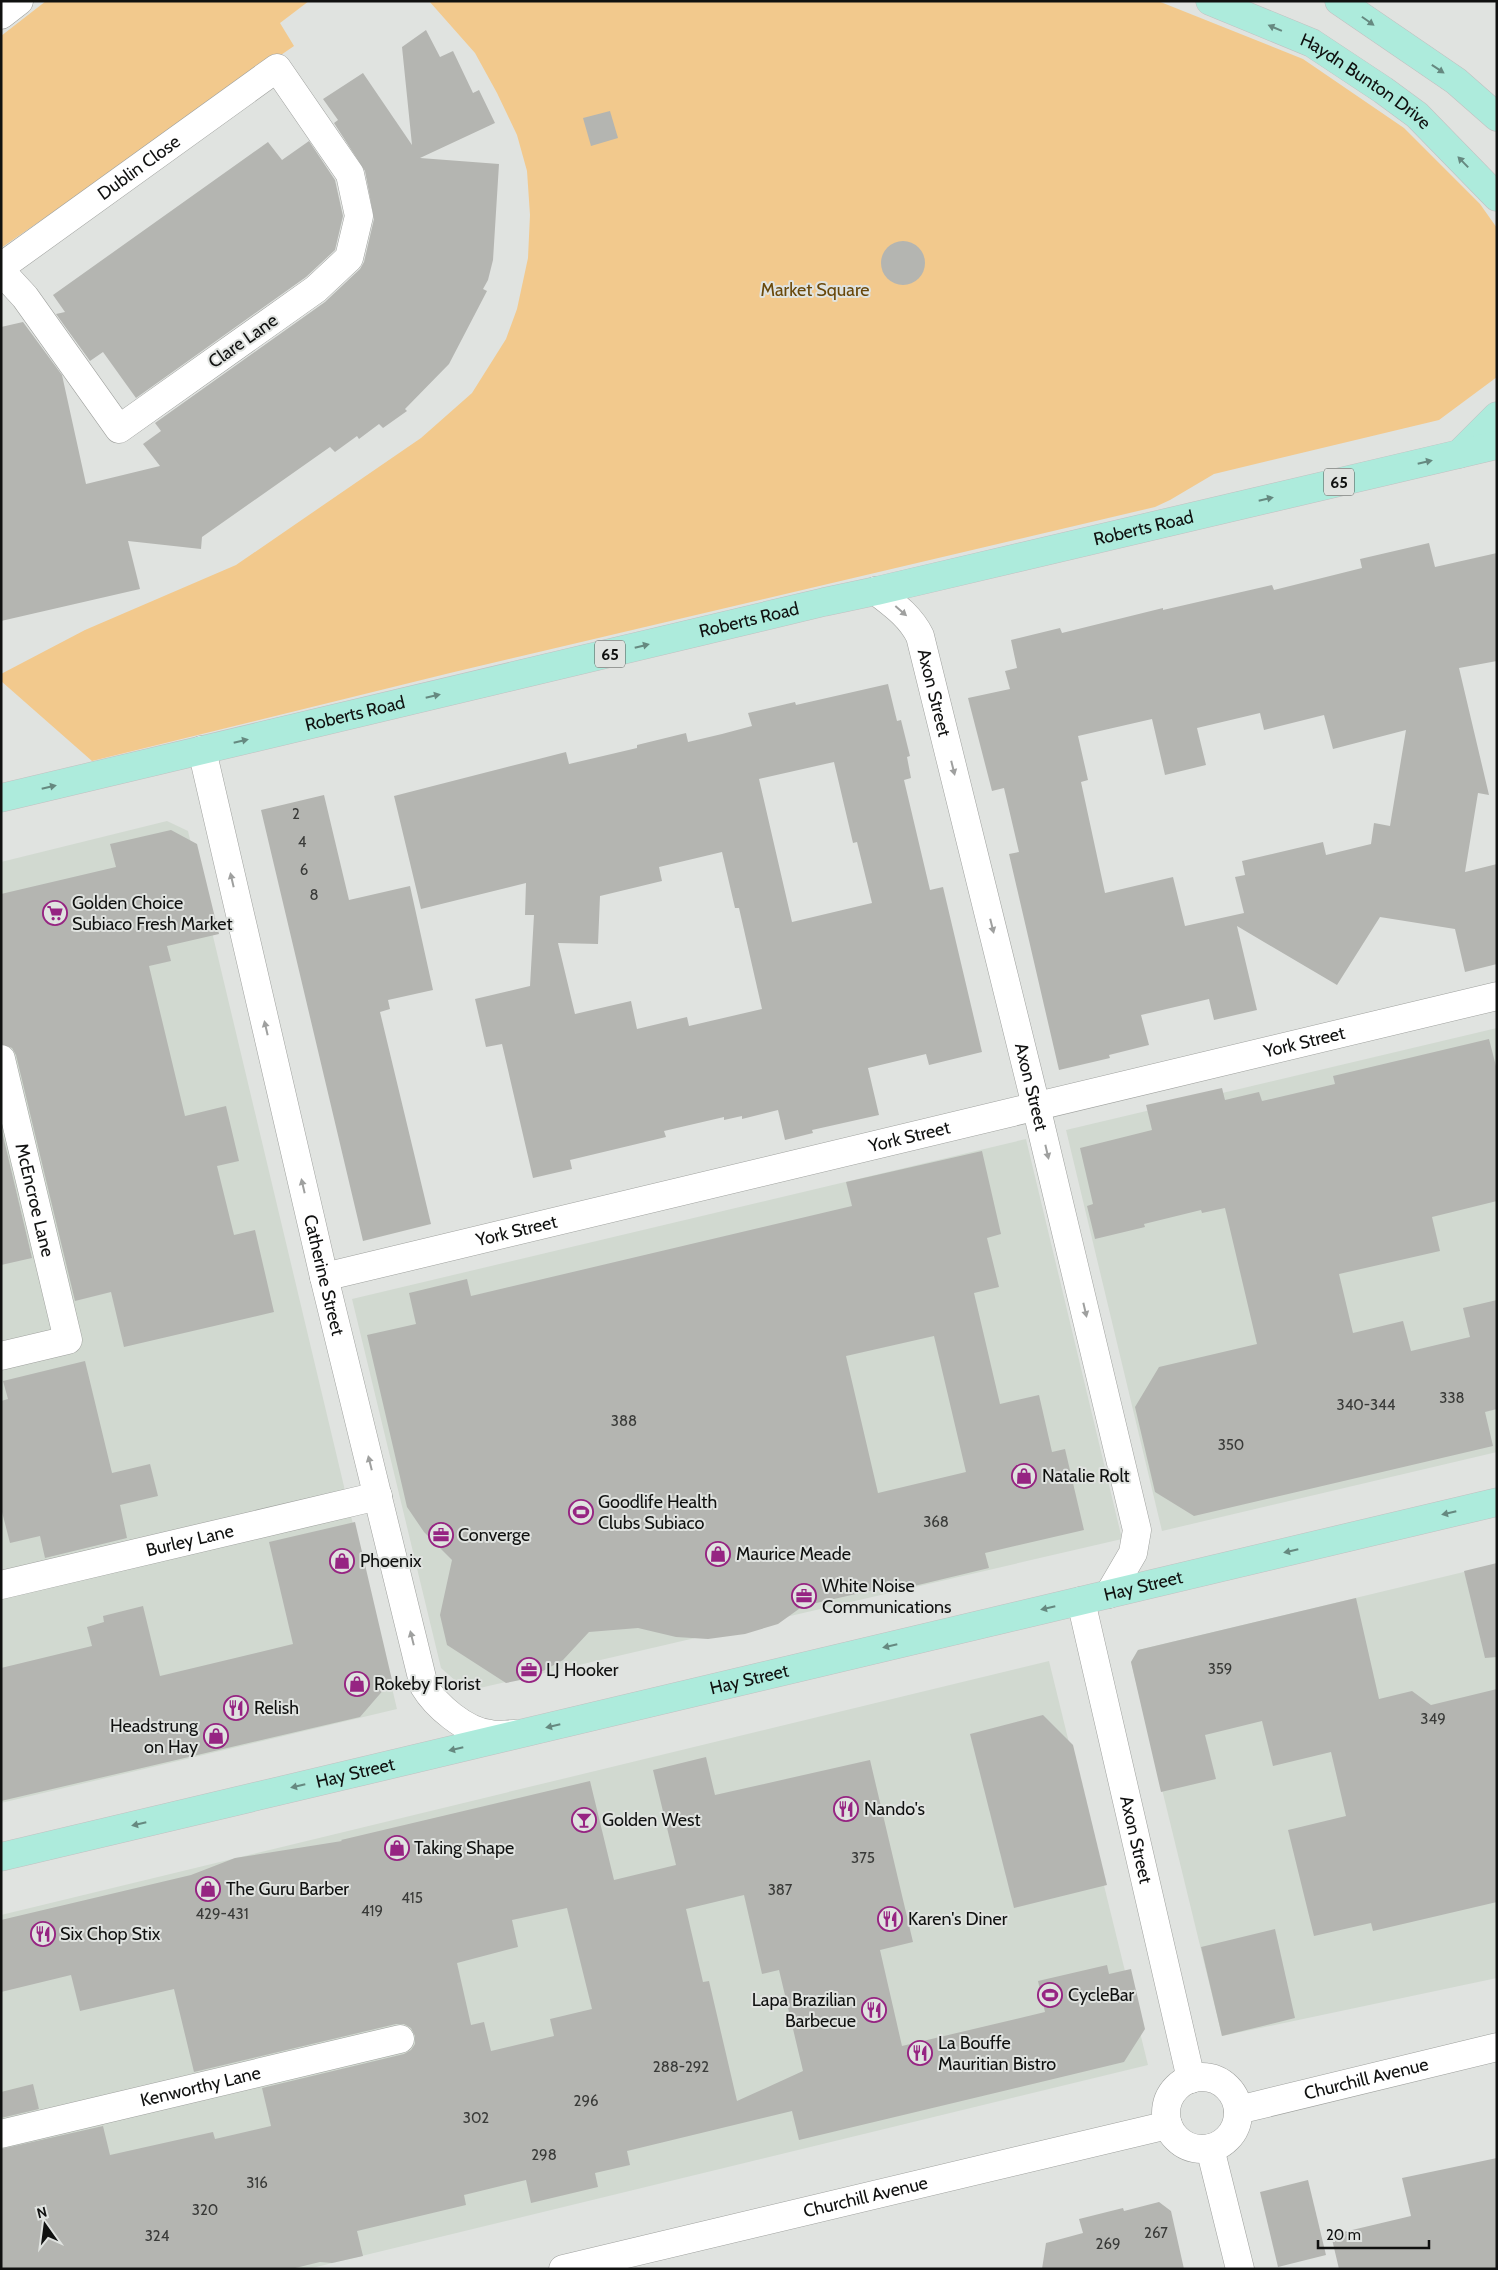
<svg xmlns="http://www.w3.org/2000/svg" width="1498" height="2270" font-family="Cabin,sans-serif">
	<style>
		.built { fill: #d1d9d0 }
		.green { fill: #f2c98d }
		.building { fill: #b4b5b1; fill-rule: evenodd }
		.lines { fill: none; stroke-linecap: round; stroke-linejoin: round }
		.minor-casing { stroke: #9fa19e; stroke-width: 29 }
		.major-casing { stroke: #c1c1c1; stroke-width: 29 }
		.minor { stroke: #fff; stroke-width: 28 }
		.major { stroke: #adebdc; stroke-width: 28 }
		.oneway { fill: #668980 }
		.oneway2 { fill: #9fa09f }
		.labels { text-anchor: middle; stroke-width: 4; stroke-linejoin: round; paint-order: stroke }
		.number-label { font-size: 15px; fill: #393a38 }
		.shield { fill: #e0e3e0; stroke: #4e504e; stroke-width: 1 }
		.shield-label { font-size: 16px; font-weight: bold; fill: #101110 }
		.street-label { font-size: 18px; fill: #101110; stroke: #e0e3e0 }
		.park-label { font-size: 18px; fill: #69480a; stroke: #e0e3e0 }
		.poi-label { font-size: 18px; fill: #101110; stroke: #e0e3e0; text-anchor: start }
	</style>
	<rect width="100%" height="100%" fill="#e0e3e0"/>
	<g class="built">
		<path d="M167,821L188,831L397,1709L1,1803V862Z"/>
		<path d="M1497,1028V1452L1162,1531L1066,1130Z"/>
		<path d="M1026,1139L1122,1539L467,1691L441,1668L352,1299Z"/>
		<path d="M1497,1564V1978L1222,2036L1131,1662L1138,1650Z"/>
		<path d="M1049,1661L1148,2065L308,2269H1V1915Z"/>
	</g>
	<g class="green">
		<path d="M46,1H309L280,23L294,46L1,248V36Z"/>
		<path d="M429,1H1158L1303,59L1404,128L1480,204L1497,228V377L1439,420L1214,474L1170,500L1155,507L450,673L92,761L1,681V674L85,630L236,565L421,438L472,393L506,339L517,309L528,258L530,215L527,171L517,135L497,93L475,53Z"/>
	</g>
	<g class="building">
		<path d="M426,30L440,57L453,51L473,93L479,90L495,123L420,158L499,164L493,260L488,280L483,289L487,291L449,364L405,409L407,411L383,428L379,424L359,439L357,436L335,452L330,447L202,537L201,549L128,541L140,589L1,621V327L23,322L62,375L86,484L160,466L143,444L161,431L155,423L325,302L360,269L364,262L374,219L365,171L334,123L338,120L323,99L363,73L412,145L402,47Z"/>
		<path d="M610,111L618,138L591,146L583,118Z"/>
		<path d="M309,141L335,180L343,216L335,250L306,277L136,398L103,352L90,361L56,314L65,312L53,295L268,142L282,160Z"/>
		<circle cx="903" cy="263" r="22"/>
		<path d="M1429,543L1435,567L1497,553V661L1459,668L1489,795L1478,793L1465,872L1497,864V964L1465,972L1455,929L1380,917L1337,985L1237,926L1257,1010L1214,1020L1209,999L1141,1015L1149,1045L1109,1055L1110,1058L1059,1070L1009,854L1019,852L1004,788L992,791L968,698L1010,689L1005,671L1017,668L1011,640L1060,628L1062,633L1163,608V610L1272,585L1274,590L1362,568L1360,559ZM1260,713L1264,730L1324,715L1333,749L1406,730L1390,826L1374,823L1371,844L1326,855L1323,842L1242,861L1245,875L1235,877L1244,913L1185,926L1173,877L1105,893L1081,782L1088,780L1078,736L1152,719L1165,775L1206,765L1197,728Z"/>
		<path d="M888,684L897,721L901,720L910,756L907,757L911,778L904,780L930,890L943,887L982,1052L929,1065L926,1054L868,1068L879,1115L812,1130L813,1133L785,1140L778,1110L742,1119V1116L724,1120V1117L664,1131L666,1137L570,1160L572,1169L533,1178L502,1044L486,1047L475,999L530,986L534,915H525L526,883L421,909L394,796L566,752L569,764L637,748V745L686,733L688,742L722,734L752,726L748,713L795,702L796,705ZM834,762L853,843L857,842L872,903L792,922L759,779ZM722,852L735,908H739L762,1009L689,1026L687,1017L637,1029L631,1001L575,1014L558,943L598,944L600,896L662,881L659,867Z"/>
		<path d="M324,795L349,900L410,886L433,990L388,1000L390,1009L380,1012L431,1224L363,1241L261,810Z"/>
		<path d="M171,830L197,844L219,934L167,946L171,961L149,966L185,1116L226,1106L239,1161L217,1166L234,1235L255,1230L274,1312L124,1347L111,1292L75,1301L16,1055L12,1048L1,1044V894L116,867L110,844Z"/>
		<path d="M1489,1039L1497,1070V1201L1432,1217L1440,1251L1339,1274L1353,1333L1403,1321L1411,1351L1470,1337L1463,1308L1497,1300V1409L1485,1412L1493,1446L1194,1516L1155,1492L1135,1407L1159,1367L1257,1344L1225,1208L1202,1213L1201,1210L1144,1224L1145,1227L1095,1239L1087,1206L1093,1204L1080,1148L1152,1130L1146,1105L1222,1088L1225,1100L1259,1092L1262,1101L1335,1084L1333,1076Z"/>
		<path d="M1,1127L32,1258L1,1265Z"/>
		<path d="M982,1151L1001,1234L987,1238L999,1287L974,1293L1000,1404L1039,1395L1052,1452L1065,1449L1084,1530L985,1553L989,1568L910,1587L909,1582L803,1606L778,1624L745,1634L708,1639L676,1637L638,1628L589,1632L563,1660L530,1678L506,1683L447,1645L440,1615L452,1560L424,1532L407,1507L367,1335L416,1324L409,1293L467,1279L471,1296L852,1206L846,1182ZM934,1336L966,1472L878,1493L846,1356Z"/>
		<path d="M85,1361L112,1473L150,1464L158,1496L120,1505L127,1538L45,1558L40,1536L10,1543L1,1508V1401L8,1399L3,1381Z"/>
		<path d="M355,1522L392,1680L360,1717L1,1801V1668L92,1646L87,1627L104,1622L103,1616L143,1606L160,1676L293,1644L269,1542Z"/>
		<path d="M1497,1563V1657L1485,1658L1464,1571Z"/>
		<path d="M1356,1598L1379,1699L1412,1691L1431,1705L1497,1689V1902L1373,1931L1371,1923L1314,1936L1288,1830L1346,1816L1331,1752L1273,1766L1262,1721L1205,1735L1216,1779L1161,1792L1131,1662L1138,1650Z"/>
		<path d="M1043,1715L1073,1745L1107,1885L1014,1908L970,1734Z"/>
		<path d="M706,1757L715,1795L870,1760L913,1942L880,1950L902,2046L1045,2012L1038,1981L1107,1965L1109,1974L1131,1969L1145,2029L1124,2062L799,2140L792,2111L627,2151L630,2165L595,2173L598,2187L531,2203L526,2180L464,2195L466,2205L357,2231L363,2256L332,2263L320,2262L291,2269H1V2149L103,2126L110,2155L213,2132L215,2139L271,2126L262,2088L404,2054L411,2050L415,2044V2036L411,2028L404,2024H396L194,2072L174,1989L80,2011L71,1975L1,1992V1920L191,1875L235,1858L342,1841L341,1840L590,1781L614,1880L676,1865L653,1770ZM744,1895L762,1974L779,1970L803,2071L737,2101L709,1981L703,1982L686,1909ZM567,1908L592,2009L550,2019L554,2036L491,2051L484,2022L471,2025L457,1963L518,1947L512,1920Z"/>
		<path d="M1275,1929L1295,2018L1222,2036L1201,1947Z"/>
		<path d="M33,2084L39,2109L1,2118V2092Z"/>
		<path d="M1497,2158V2269H1339L1331,2235L1411,2216L1402,2178Z"/>
		<path d="M1308,2180L1326,2255L1278,2267L1260,2192Z"/>
		<path d="M1159,2202L1171,2211L1184,2269H1042L1046,2243L1083,2233L1079,2219L1123,2208L1124,2211Z"/>
	</g>
	<g class="lines">
		<defs>
			<g id="minor">
				<path d="M1,15L19,1"/>
				<path id="s1" d="M1,267L277,68L350,174L359,216L349,258L316,289L119,429L25,297L1,271"/>
				<path id="s2" d="M876,591C894,605 910,616 920,636L1036,1106L1137,1530L1133,1553L1109,1594"/>
				<path id="s3" d="M202,750L324,1277L424,1686C436,1706 465,1731 490,1734C497,1736 506,1734 514,1734"/>
				<path id="s4" d="M1,1059L68,1340L1,1356"/>
				<path id="s5" d="M324,1277L1497,996"/>
				<path id="s6" d="M1,1585L378,1496"/>
				<path id="s7" d="M1081,1601L1191,2079"/>
				<circle cx="1202" cy="2113" r="36"/>
				<path id="s8" d="M1238,2110L1497,2047"/>
				<path id="s9" d="M1,2134L400,2039"/>
				<path d="M1210,2148L1240,2269"/>
				<path id="s10" d="M563,2269L1168,2125"/>
			</g>
			<g id="major">
				<path id="s11" d="M1210,1L1312,43L1383,90L1417,115L1497,197"/>
				<path d="M1339,1L1456,81L1497,117"/>
				<path d="M1459,454L1497,416"/>
				<path id="s12" d="M1,798L824,602L876,591L1497,445"/>
				<path id="s13" d="M1,1857L1497,1502"/>
			</g>
		</defs>
		<use href="#minor" class="minor-casing"/>
		<use href="#major" class="major-casing"/>
		<use href="#minor" class="minor"/>
		<use href="#major" class="major"/>
	</g>
	<defs><path id="oneway-solid" d="M-6-.8H1V-3.2L6.5 0L1 3.2V.8H-6Z" transform="scale(1.25)"/></defs>
	<g class="oneway">
		<use href="#oneway-solid" transform="translate(1368 21) rotate(35)"/>
		<use href="#oneway-solid" transform="translate(1275 28) rotate(-157)"/>
		<use href="#oneway-solid" transform="translate(1438 69) rotate(34)"/>
		<use href="#oneway-solid" transform="translate(1463 162) rotate(-134)"/>
		<use href="#oneway-solid" transform="translate(1425 462) rotate(-13)"/>
		<use href="#oneway-solid" transform="translate(1266 499) rotate(-13)"/>
		<use href="#oneway-solid" transform="translate(642 646) rotate(-14)"/>
		<use href="#oneway-solid" transform="translate(433 696) rotate(-13)"/>
		<use href="#oneway-solid" transform="translate(241 741) rotate(-13)"/>
		<use href="#oneway-solid" transform="translate(49 787) rotate(-13)"/>
		<use href="#oneway-solid" transform="translate(1449 1513) rotate(167)"/>
		<use href="#oneway-solid" transform="translate(1291 1551) rotate(167)"/>
		<use href="#oneway-solid" transform="translate(1048 1608) rotate(167)"/>
		<use href="#oneway-solid" transform="translate(890 1646) rotate(167)"/>
		<use href="#oneway-solid" transform="translate(553 1726) rotate(167)"/>
		<use href="#oneway-solid" transform="translate(456 1749) rotate(167)"/>
		<use href="#oneway-solid" transform="translate(298 1786) rotate(167)"/>
		<use href="#oneway-solid" transform="translate(139 1824) rotate(167)"/>
	</g>
	<g class="oneway2">
		<use href="#oneway-solid" transform="translate(901 611) rotate(41)"/>
		<use href="#oneway-solid" transform="translate(953 768) rotate(76)"/>
		<use href="#oneway-solid" transform="translate(232 880) rotate(-103)"/>
		<use href="#oneway-solid" transform="translate(992 926) rotate(76)"/>
		<use href="#oneway-solid" transform="translate(266 1028) rotate(-103)"/>
		<use href="#oneway-solid" transform="translate(1047 1152) rotate(77)"/>
		<use href="#oneway-solid" transform="translate(303 1186) rotate(-103)"/>
		<use href="#oneway-solid" transform="translate(1085 1310) rotate(77)"/>
		<use href="#oneway-solid" transform="translate(370 1463) rotate(-104)"/>
		<use href="#oneway-solid" transform="translate(412 1638) rotate(-104)"/>
	</g>
	<defs>
		<symbol id="supermarket-ring" viewBox="-11 -11 22 22"><circle r="9.5" fill="#e0e3e0" stroke="#962482" stroke-width="1.5"/><path d="M-6-5.5h2.5l.6 2H6L4.5 2H-2.5L-4.4-4H-6ZM-1.5 3.2a1.3 1.3 0 1 0 .1 0ZM3 3.2a1.3 1.3 0 1 0 .1 0Z" fill="#962482"/></symbol>
		<symbol id="shop-ring" viewBox="-11 -11 22 22"><circle r="9.5" fill="#e0e3e0" stroke="#962482" stroke-width="1.5"/><path d="M-5-2.5h2.3a2.7 3.5 0 0 1 5.4 0H5L5.5 6h-11ZM-1.5-2.5h3a1.5 2.3 0 0 0-3 0Z" fill="#962482"/></symbol>
		<symbol id="stadium-ring" viewBox="-11 -11 22 22"><circle r="9.5" fill="#e0e3e0" stroke="#962482" stroke-width="1.5"/><path d="M0-5a6.5 5 0 1 0 0 10a6.5 5 0 1 0 0-10ZM-3.5-1.8h7v3.6h-7Z" fill="#962482"/></symbol>
		<symbol id="office-ring" viewBox="-11 -11 22 22"><circle r="9.5" fill="#e0e3e0" stroke="#962482" stroke-width="1.5"/><path d="M-6-3h4V-5.5h4V-3h4V5H-6ZM-1-4.5V-3h2v-1.5ZM-6 0V1H6V0Z" fill="#962482"/></symbol>
		<symbol id="restaurant-ring" viewBox="-11 -11 22 22"><circle r="9.5" fill="#e0e3e0" stroke="#962482" stroke-width="1.5"/><path d="M-5-6h1v4h1v-4h1v4h1v-4h1v5L-1.5 .5V6h-2V.5L-5-1ZM5-6V6H3V1.5H1.5Q1.5-4 5-6Z" fill="#962482"/></symbol>
		<symbol id="bar-ring" viewBox="-11 -11 22 22"><circle r="9.5" fill="#e0e3e0" stroke="#962482" stroke-width="1.5"/><path d="M-6-5H6L.8 .8V4.5H3.5V6h-7V4.5H-.8V.8Z" fill="#962482"/></symbol>
	</defs>
	<g fill-rule="evenodd">
		<use href="#supermarket-ring" x="41" y="899" width="28" height="28"/>
		<use href="#shop-ring" x="1010" y="1462" width="28" height="28"/>
		<use href="#stadium-ring" x="567" y="1498" width="28" height="28"/>
		<use href="#office-ring" x="427" y="1521" width="28" height="28"/>
		<use href="#shop-ring" x="704" y="1540" width="28" height="28"/>
		<use href="#shop-ring" x="328" y="1547" width="28" height="28"/>
		<use href="#office-ring" x="790" y="1582" width="28" height="28"/>
		<use href="#office-ring" x="515" y="1656" width="28" height="28"/>
		<use href="#shop-ring" x="343" y="1670" width="28" height="28"/>
		<use href="#restaurant-ring" x="222" y="1694" width="28" height="28"/>
		<use href="#shop-ring" x="202" y="1722" width="28" height="28"/>
		<use href="#restaurant-ring" x="832" y="1795" width="28" height="28"/>
		<use href="#bar-ring" x="570" y="1806" width="28" height="28"/>
		<use href="#shop-ring" x="383" y="1834" width="28" height="28"/>
		<use href="#shop-ring" x="194" y="1875" width="28" height="28"/>
		<use href="#restaurant-ring" x="876" y="1905" width="28" height="28"/>
		<use href="#restaurant-ring" x="29" y="1920" width="28" height="28"/>
		<use href="#stadium-ring" x="1036" y="1981" width="28" height="28"/>
		<use href="#restaurant-ring" x="860" y="1996" width="28" height="28"/>
		<use href="#restaurant-ring" x="906" y="2039" width="28" height="28"/>
	</g>
	<g class="labels">
		<g class="number-label">
			<text x="296" y="819">2</text>
			<text x="302" y="847">4</text>
			<text x="304" y="875">6</text>
			<text x="314" y="900">8</text>
			<text x="1452" y="1403">338</text>
			<text x="1366" y="1410">340-344</text>
			<text x="624" y="1426">388</text>
			<text x="1231" y="1450">350</text>
			<text x="936" y="1527">368</text>
			<text x="1220" y="1674">359</text>
			<text x="1433" y="1724">349</text>
			<text x="863" y="1863">375</text>
			<text x="780" y="1895">387</text>
			<text x="412" y="1903">415</text>
			<text x="372" y="1916">419</text>
			<text x="222" y="1919">429-431</text>
			<text x="681" y="2072">288-292</text>
			<text x="586" y="2106">296</text>
			<text x="476" y="2123">302</text>
			<text x="544" y="2160">298</text>
			<text x="257" y="2188">316</text>
			<text x="205" y="2215">320</text>
			<text x="1156" y="2238">267</text>
			<text x="157" y="2241">324</text>
			<text x="1108" y="2249">269</text>
		</g>
		<g class="shield">
			<rect x="1324" y="468.5" width="30" height="27" rx="4"/>
			<rect x="595" y="640.5" width="30" height="27" rx="4"/>
		</g>
		<g class="shield-label">
			<text x="1339" y="488">65</text>
			<text x="610" y="660">65</text>
		</g>
		<g class="street-label">
			<text dy="6" stroke="none"><textPath href="#s11" startOffset="176">Haydn Bunton Drive</textPath></text>
			<text dy="6" stroke="none"><textPath href="#s1" startOffset="170">Dublin Close</textPath></text>
			<text transform="translate(243 341) rotate(-35)" y="6">Clare Lane</text>
			<text dy="6" stroke="none"><textPath href="#s12" startOffset="1174">Roberts Road</textPath></text>
			<text dy="6" stroke="none"><textPath href="#s12" startOffset="769">Roberts Road</textPath></text>
			<text dy="6" stroke="none"><textPath href="#s2" startOffset="122">Axon Street</textPath></text>
			<text dy="6" stroke="none"><textPath href="#s12" startOffset="364">Roberts Road</textPath></text>
			<text dy="6" stroke="none"><textPath href="#s5" startOffset="1008">York Street</textPath></text>
			<text dy="6" stroke="none"><textPath href="#s2" startOffset="528">Axon Street</textPath></text>
			<text dy="6" stroke="none"><textPath href="#s5" startOffset="602">York Street</textPath></text>
			<text dy="6" stroke="none"><textPath href="#s4" startOffset="145">McEncroe Lane</textPath></text>
			<text dy="6" stroke="none"><textPath href="#s5" startOffset="198">York Street</textPath></text>
			<text dy="6" stroke="none"><textPath href="#s3" startOffset="539">Catherine Street</textPath></text>
			<text dy="6" stroke="none"><textPath href="#s6" startOffset="194">Burley Lane</textPath></text>
			<text dy="6" stroke="none"><textPath href="#s13" startOffset="1174">Hay Street</textPath></text>
			<text dy="6" stroke="none"><textPath href="#s13" startOffset="769">Hay Street</textPath></text>
			<text dy="6" stroke="none"><textPath href="#s13" startOffset="364">Hay Street</textPath></text>
			<text dy="6" stroke="none"><textPath href="#s7" startOffset="245">Axon Street</textPath></text>
			<text dy="6" stroke="none"><textPath href="#s8" startOffset="132">Churchill Avenue</textPath></text>
			<text dy="6" stroke="none"><textPath href="#s9" startOffset="205">Kenworthy Lane</textPath></text>
			<text dy="6" stroke="none"><textPath href="#s10" startOffset="311">Churchill Avenue</textPath></text>
		</g>
		<g class="park-label">
			<text x="815" y="296">Market Square</text>
		</g>
		<g class="poi-label">
			<text x="72" y="909">Golden Choice<tspan x="72" dy="21">Subiaco Fresh Market</tspan></text>
			<text x="1042" y="1482">Natalie Rolt</text>
			<text x="598" y="1508">Goodlife Health<tspan x="598" dy="21">Clubs Subiaco</tspan></text>
			<text x="458" y="1541">Converge</text>
			<text x="736" y="1560">Maurice Meade</text>
			<text x="360" y="1567">Phoenix</text>
			<text x="822" y="1592">White Noise<tspan x="822" dy="21">Communications</tspan></text>
			<text x="546" y="1676">LJ Hooker</text>
			<text x="374" y="1690">Rokeby Florist</text>
			<text x="254" y="1714">Relish</text>
			<text x="198" y="1732" text-anchor="end">Headstrung<tspan x="198" dy="21">on Hay</tspan></text>
			<text x="864" y="1815">Nando's</text>
			<text x="602" y="1826">Golden West</text>
			<text x="414" y="1854">Taking Shape</text>
			<text x="226" y="1895">The Guru Barber</text>
			<text x="908" y="1925">Karen's Diner</text>
			<text x="60" y="1940">Six Chop Stix</text>
			<text x="1068" y="2001">CycleBar</text>
			<text x="856" y="2006" text-anchor="end">Lapa Brazilian<tspan x="856" dy="21">Barbecue</tspan></text>
			<text x="938" y="2049">La Bouffe<tspan x="938" dy="21">Mauritian Bistro</tspan></text>
		</g>
	</g>
	<rect width="1498" height="2270" fill="none" stroke="#101110" stroke-width="5"/>
	<g transform="translate(45 2225) rotate(346)" stroke="#e0e3e0" stroke-width="4" paint-order="stroke">
	<path d="M0-4L9 19L0 12L-9 19Z" fill="#101110"/>
	<text y="-8" font-size="14" font-weight="bold" text-anchor="middle" fill="#101110">N</text>
	</g>
	<path d="M1318 2240v8h111v-8" fill="none" stroke="#101110" stroke-width="2.5"/>
	<text x="1326" y="2240" font-size="15" fill="#101110" stroke="#e0e3e0" stroke-width="4" paint-order="stroke">20 m</text>
</svg>
